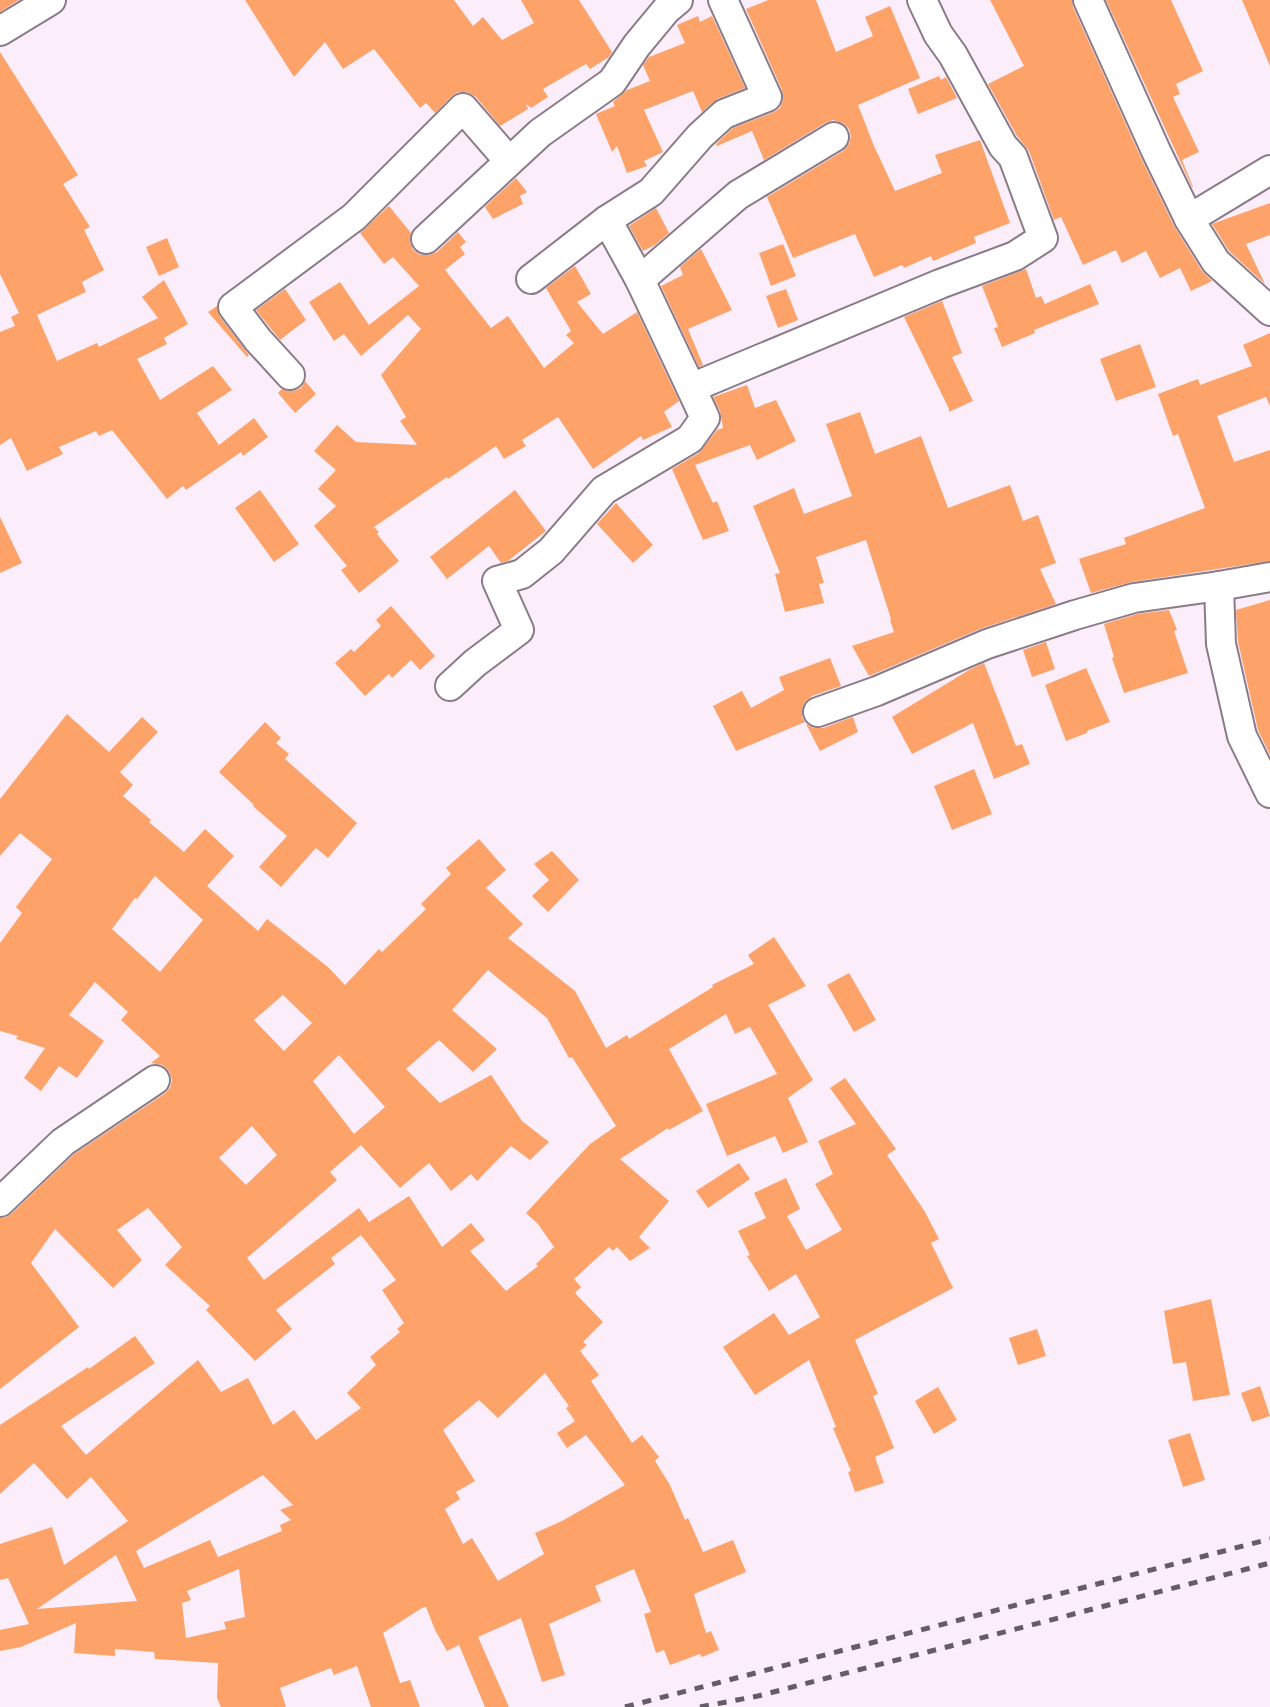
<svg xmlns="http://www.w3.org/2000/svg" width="1270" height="1707" font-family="'Exo 2',sans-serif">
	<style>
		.building { fill: #fda36a; fill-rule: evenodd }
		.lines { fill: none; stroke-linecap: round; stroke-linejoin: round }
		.minor-casing { stroke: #897c88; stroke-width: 32 }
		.minor { stroke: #fff; stroke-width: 28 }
		.rail { stroke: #655d65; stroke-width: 5; stroke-dasharray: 9 9; stroke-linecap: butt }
	</style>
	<rect width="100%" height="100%" fill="#fcedfb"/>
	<g class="building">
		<path d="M0,0H19L0,12Z"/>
		<path d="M245,0H454L473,26L483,17L502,40L534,23L521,0H579L612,52L609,57L590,69L586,64L543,89L548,97L531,108L526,104L528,109L500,126L476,97L467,92H458L452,96L435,113L426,103L420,108L374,49L343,69L325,42L294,77Z"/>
		<path d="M768,0H816L836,52L873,36L865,17L890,6L920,78L858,105L874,146L895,191L942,173L935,155L980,140L1010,223L974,237L976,243L933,261L931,256L904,268L902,265L874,277L855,234L793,258L767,197L843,151L849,144L851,136L849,129L843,123L833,120L825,123L764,160L752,131L717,146L716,144L733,128L774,112L780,108L783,100L782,90L746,9Z"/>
		<path d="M990,0H1072L1073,7L1141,158L1174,226L1202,271L1212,281L1191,291L1180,268L1160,278L1146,251L1122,263L1116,250L1083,265L1061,217L1054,220L1029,151L1017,136L988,84L1024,66Z"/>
		<path d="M1106,0H1171L1203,71L1176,84L1180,94L1173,97L1199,152L1182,160L1193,187H1192Z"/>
		<path d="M1242,0H1270V66Z"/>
		<path d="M698,16L700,22L712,16L745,88L717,99L702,112L693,91L644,110L663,152L644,161L647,166L627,173L617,146L612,152L596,114L615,106L613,102L627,90L650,81L643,65L649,57L685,43L677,25Z"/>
		<path d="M0,52L78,175L63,184L90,227L84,230L104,270L82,282L86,292L37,315L57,361L97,343L99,347L158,318L142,297L164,280L188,324L164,338L167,344L137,359L160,400L213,366L232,390L197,413L219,445L254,418L268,437L243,456L241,452L186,490L183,486L167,499L112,430L99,436L96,431L59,447L63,454L27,471L11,438L0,445V332L15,326L11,317L19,313L0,274Z"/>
		<path d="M939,76L941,80L946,77L957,98L918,114L908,89Z"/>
		<path d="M516,178L527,192L520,196L523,204L493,219L485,207Z"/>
		<path d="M1270,203V235L1246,244L1265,284L1229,251L1212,224Z"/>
		<path d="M389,206L411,233L410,242L413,250L420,255H429L437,252L458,232L466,242L460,247L465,254L445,270L491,328L508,316L544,368L574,343L566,335L571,331L546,288L575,266L591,294L577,302L603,334L637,312L679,401L664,412L672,427L643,440L641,436L593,469L558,417L522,440L526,446L504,459L496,446L448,479L447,477L374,527L379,532L377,534L399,561L359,593L341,570L347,566L314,526L336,506L318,489L336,470L314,451L337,425L356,442L417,445L400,421L406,417L381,375L421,329L408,315L361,356L344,334L334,341L309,302L340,282L369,325L419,286L393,257L384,264L360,233Z"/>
		<path d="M656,208L669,233L655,245L643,251L629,226Z"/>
		<path d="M167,238L179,267L159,276L146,247Z"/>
		<path d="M783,244L796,276L771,286L759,253Z"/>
		<path d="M701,249L732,310L688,329L703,365L699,367L661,286L683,275L680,267Z"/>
		<path d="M1026,269L1036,298L1041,296L1045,304L1090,284L1099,304L1034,330L1035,333L1002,347L994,328L998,327L982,286Z"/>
		<path d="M285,289L306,320L280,340L256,310Z"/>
		<path d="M786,289L798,320L778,328L766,296Z"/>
		<path d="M942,301L962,353L952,357L973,401L949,412V409L904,317Z"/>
		<path d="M217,306L220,317L249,355L247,357L208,312Z"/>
		<path d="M1270,333V406L1266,397L1217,416L1234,462L1270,450V561L1132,582L1091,593L1079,559L1126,544L1124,538L1205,508L1178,434L1173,436L1158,394L1198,379L1200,385L1252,366L1243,345Z"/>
		<path d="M1140,344L1156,387L1116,401L1100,359Z"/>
		<path d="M305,381L316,394L295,413L278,393L282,389L294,391L301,388Z"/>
		<path d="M747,385L755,408L776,400L796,441L757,460L750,445L695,465L713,503L717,501L729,531L703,540L672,469L699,453L717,430L723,428L720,411L713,397Z"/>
		<path d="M860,412L875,454L921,436L948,508L1010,485L1023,521L1038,515L1056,563L1040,569L1056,604L980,629L869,676L852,646L894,632L890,620L891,619L866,540L816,557L824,583L819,584L824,603L785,612L775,574L780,573L753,506L794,488L804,514L852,496L826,424Z"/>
		<path d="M260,490L299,544L274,562L235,508Z"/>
		<path d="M515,490L546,531L508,561L501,563L489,546L447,579L430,557Z"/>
		<path d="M616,503L653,545L633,563L597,524Z"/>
		<path d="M0,517L22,563L0,573Z"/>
		<path d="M1270,600V755L1258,730L1238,642L1236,610Z"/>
		<path d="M391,606L435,656L420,670L411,660L392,678L389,674L365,696L335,663L351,649L354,652L381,626L376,620Z"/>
		<path d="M1169,610L1177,630L1174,631L1188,673L1124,693L1112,658L1114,657L1104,624L1137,614Z"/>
		<path d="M1046,642L1055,669L1032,677L1023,650Z"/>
		<path d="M830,658L841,686L812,696L806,701L802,710V717L805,722L736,751L713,706L742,691L751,708L784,690L779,677Z"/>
		<path d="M984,663L1016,746L1022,744L1030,764L994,779L973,723L912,754L892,717L969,670Z"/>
		<path d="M1086,668L1110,722L1087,731V733L1066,741L1045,685Z"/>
		<path d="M67,714L109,752L142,717L158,732L120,772L133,785L123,796L151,820L149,822L184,852L205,829L234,856L207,886L258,931L267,919L328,967L345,985L379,949L382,952L426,909L421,904L451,874L446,868L479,839L506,870L486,888L523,924L508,938L575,991L606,1048L627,1035L629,1039L713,987L712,985L754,964L748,955L774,937L806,986L768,1005L813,1080L788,1098L808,1142L783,1153L775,1136L727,1156L706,1104L777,1074L750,1027L735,1034L726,1014L669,1049L703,1111L669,1130L668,1128L620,1159L669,1201L639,1237L650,1248L630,1261L617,1247L613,1251L609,1247L574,1279L581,1287L575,1293L603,1322L583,1342L587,1345L580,1351L599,1375L591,1381L632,1443L642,1435L659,1457L655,1461L670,1485L685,1520L688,1518L703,1552L733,1540L746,1572L694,1594L706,1633L711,1631L719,1650L702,1657L700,1654L670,1665L664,1650L656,1653L644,1614L651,1612L634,1569L595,1586L601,1601L549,1624L565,1675L542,1682L521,1618L478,1637L509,1707H485L459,1645L447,1651L435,1630L426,1607L422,1608L383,1633L400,1683L410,1680L420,1707H371L357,1666L334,1675L331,1668L280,1688L286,1707H221L217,1698L218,1663L155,1659L154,1652L115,1649V1656L74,1653L76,1623L21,1647L0,1651V1630L29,1624L8,1578L0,1580V1544L52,1527L64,1565L128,1521L91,1477L67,1499L34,1463L0,1494V1425L88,1367L89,1369L135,1336L155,1363L61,1426L86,1455L198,1360L221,1392L248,1378L273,1425L294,1410L316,1440L361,1408L347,1393L376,1365L370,1357L400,1332L397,1329L404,1323L382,1290L396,1280L361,1235L331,1258L335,1264L276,1310L292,1329L255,1361L206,1310L210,1306L165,1265L182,1247L148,1208L117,1230L142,1260L113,1288L55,1229L31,1263L79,1327L0,1389V1218H5L11,1214L73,1155L164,1094L170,1088L172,1080L169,1071L163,1065L151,1063L160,1056L121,1020L128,1012L95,982L69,1015L104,1041L77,1078L59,1066L41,1091L24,1078L45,1048L16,1039L18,1036L0,1031V943L22,913L16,907L52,859L20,833L0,856V799ZM155,876L203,920L160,972L112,929L135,898L137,899ZM488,970L547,1018L569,1058L572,1057L616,1126L590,1144L526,1213L538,1224L554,1247L536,1264L538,1266L506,1291L470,1251L485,1240L471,1223L442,1247L409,1196L369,1222L359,1208L264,1280L247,1258L337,1180L330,1172L361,1145L400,1188L429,1163L451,1191L471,1174L477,1181L511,1146L530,1160L549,1142L522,1121L491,1075L440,1103L406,1069L439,1040L473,1072L497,1049L452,1010ZM283,995L312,1023L284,1051L254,1020ZM339,1055L385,1107L354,1134L313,1081ZM252,1126L277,1155L246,1185L219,1158ZM545,1373L569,1406L566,1408L575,1421L557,1433L567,1448L586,1435L625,1485L562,1521L535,1533L544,1554L498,1581L472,1538L463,1544L445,1509L460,1499L456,1492L475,1481L443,1430L479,1400L498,1418ZM263,1475L293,1505L280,1510L291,1520L280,1525L282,1531L218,1557L210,1540L144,1568L136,1551ZM116,1555L137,1601L37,1609ZM239,1569L245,1617L224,1622L226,1629L186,1638L182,1603L191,1600L187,1591Z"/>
		<path d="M853,717L858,732L820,751L806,724L814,728H823Z"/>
		<path d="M265,722L281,738L276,743L289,754L285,759L357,823L328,858L316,848L281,887L259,867L287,836L253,806L254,805L219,772Z"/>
		<path d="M974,769L992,814L952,830L934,786Z"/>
		<path d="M552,851L579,880L548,912L532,896L549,880L534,864Z"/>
		<path d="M849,973L876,1020L854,1032L827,985Z"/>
		<path d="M845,1078L896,1149L887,1155L925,1212L939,1239L931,1243L953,1288L855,1340L878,1394L873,1396L894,1448L875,1457L884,1483L855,1492L848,1472L851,1471L833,1428L836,1427L809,1360L755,1395L723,1347L774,1313L789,1335L820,1317L796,1274L769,1291L747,1256L750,1255L738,1231L766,1218L754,1193L786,1178L800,1209L787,1216L806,1250L842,1230L815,1184L833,1174L818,1141L856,1124L830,1088Z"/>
		<path d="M739,1163L750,1179L708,1208L696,1191Z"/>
		<path d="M1211,1299L1230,1395L1193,1401L1186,1362L1173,1364L1164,1311Z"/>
		<path d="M1037,1329L1046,1356L1018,1365L1009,1338Z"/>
		<path d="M1260,1386L1270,1416L1252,1422L1241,1393Z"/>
		<path d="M938,1387L957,1420L934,1434L915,1401Z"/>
		<path d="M1190,1433L1205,1480L1183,1487L1168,1440Z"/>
	</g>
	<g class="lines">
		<defs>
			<g id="minor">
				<path d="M1088,0L1156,151L1189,219L1216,262L1270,311"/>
				<path d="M0,31L51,0"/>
				<path d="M1189,219L1270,170"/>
				<path d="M426,239L540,133L612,82L637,45L666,10L678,0"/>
				<path d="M531,279L607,220"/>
				<path d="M640,280L607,220L651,192L700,136L724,114L767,97L723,0"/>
				<path d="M290,375L258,340L233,307L354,217L463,108L509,161"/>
				<path d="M691,388L640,280L738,195L834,137"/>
				<path d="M1219,586L1221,644L1242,736L1270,793"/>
				<path d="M450,686L475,663L519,630L497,581L522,574L551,551L604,490L690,439L705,418L691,388L940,284L1015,256L1043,238L1013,157L1003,146L953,55L938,34L922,0"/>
				<path d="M818,712L877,691L987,644L1075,615L1134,598L1219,586L1270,577"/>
				<path d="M0,1202L63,1142L155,1080"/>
			</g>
		</defs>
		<use href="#minor" class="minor-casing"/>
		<use href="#minor" class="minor"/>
		<g class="rail">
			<path d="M625,1707L1270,1539"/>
			<path d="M700,1707L758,1696L1270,1563"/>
		</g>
	</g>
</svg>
